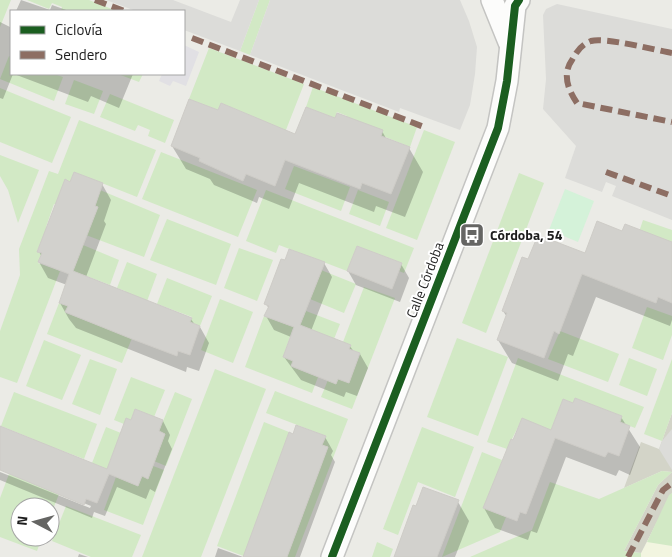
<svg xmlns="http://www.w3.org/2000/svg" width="672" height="557" font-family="'Titillium Web',sans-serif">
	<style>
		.education { fill: #f2f5e0 }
		.construction { fill: #d3d4c8 }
		.grass { fill: #d2e9c5 }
		.park { fill: #d4f2d9 }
		.parking { fill: #dcdcd9 }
		.plaza { fill: #e1e0e4 }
		.shadow { fill: #0003 }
		.building { fill: #d2d1cd; stroke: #ceccc7 }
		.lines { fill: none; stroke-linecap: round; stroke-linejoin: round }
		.street-casing { stroke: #c4c4c2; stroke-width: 24 }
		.street { stroke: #fcfcfb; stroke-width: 21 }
		.quiet { stroke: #8d6e63; stroke-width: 6; stroke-dasharray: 12 6; stroke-linecap: butt }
		.cycleway-casing { stroke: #fff; stroke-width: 11 }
		.cycleway { stroke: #1b5e20; stroke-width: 8 }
		.labels { text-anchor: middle; stroke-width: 4; stroke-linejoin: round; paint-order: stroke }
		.poi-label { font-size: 14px; font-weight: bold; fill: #1d1d1d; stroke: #fff; text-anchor: start }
		.street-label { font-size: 14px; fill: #1d1d1d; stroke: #fff }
	</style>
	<rect width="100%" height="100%" fill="#ebebe6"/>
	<path class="education" d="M672,493V557H641V553Z"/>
	<g class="construction">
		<path d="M672,413V472L662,471L624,488L641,442L659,449Z"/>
		<path d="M672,472V493L641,553L624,551L658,485Z"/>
	</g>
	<g class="grass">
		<path d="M0,0H11L0,27Z"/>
		<path d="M27,0H89L117,11H61L62,7L52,3L49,9Z"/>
		<path d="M259,0H270L250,55L240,51Z"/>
		<path d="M209,48L304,84L284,135L264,127L266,122L221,103L218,110L189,99Z"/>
		<path d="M9,56L11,57V74H54L63,77L54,101L0,79Z"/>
		<path d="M118,74H143L139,82Z"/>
		<path d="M74,80L103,91L94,114L65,104Z"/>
		<path d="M313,87L417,127L410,147L346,121L347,116L337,112L335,118L306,107Z"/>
		<path d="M0,88L71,117L52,163L0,142Z"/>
		<path d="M110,94L174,120L165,143L148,136L150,130L138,125L135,131L100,117Z"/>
		<path d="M79,120L156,150L137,197L74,172L70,182L65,180L60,206L54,204L46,227L51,230L47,242L42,240L37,251L42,253L38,263L60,271L17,383L0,377V331L20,275L19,249L49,171L58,174Z"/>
		<path d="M424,130L455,142L417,240L386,228Z"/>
		<path d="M161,152L257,190L238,237L142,199Z"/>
		<path d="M0,155L39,170L18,223L8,190L0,176Z"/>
		<path d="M294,166L350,187L341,211L285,189Z"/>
		<path d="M519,173L544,183L486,333L462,323Z"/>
		<path d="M100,190L160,215L144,257L86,235L97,207L95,205Z"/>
		<path d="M266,190L414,248L404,273L399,271L402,263L357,246L347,271L279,245L276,253L246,241Z"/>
		<path d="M358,190L389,202L380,226L349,214Z"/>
		<path d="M167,219L231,244L216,285L150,260Z"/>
		<path d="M643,220L672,230V242L638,235Z"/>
		<path d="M83,245L119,260L110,285L81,274L79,278L69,274Z"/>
		<path d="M239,248L273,260L257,301L224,288Z"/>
		<path d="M127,262L157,274L146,304L123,296L125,291L117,288Z"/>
		<path d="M316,268L356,284L344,313L310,299Z"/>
		<path d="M167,278L212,296L200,326L190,322L192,317L157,304Z"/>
		<path d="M364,287L395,298L352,409L321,397L328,380L338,379L349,382L360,353L349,349L351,345L343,342Z"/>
		<path d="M220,299L253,312L233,363L201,350Z"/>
		<path d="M59,303L68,306L66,313L110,330L134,333L122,363L47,334Z"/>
		<path d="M647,307L672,316V335L663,360L632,348Z"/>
		<path d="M306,311L340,324L334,339L307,328H293L283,357L293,361L292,367L318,377L312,393L245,367L264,316L293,327L298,316L303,318Z"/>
		<path d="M560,331L619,354L608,382L548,359Z"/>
		<path d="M457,338L508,357L478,436L427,417Z"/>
		<path d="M44,340L81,355L62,400L26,386Z"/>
		<path d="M518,358L644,407L635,428L620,422L622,416L575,398L573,403L563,399L551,430L522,419L507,449L487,442Z"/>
		<path d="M629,358L657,369L647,396L619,385Z"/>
		<path d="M90,359L117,369L100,415L72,404Z"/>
		<path d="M672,359V413L662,441L644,434Z"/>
		<path d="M215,369L266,389L201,557H142Z"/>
		<path d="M131,377L165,390L154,417L135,409L131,420L124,424L114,420Z"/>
		<path d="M275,391L348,419L295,557H287L303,515L298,512L311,492L328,447L322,445L326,436L266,413Z"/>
		<path d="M14,392L97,424L84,459L55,448L31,443L33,439L1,426Z"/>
		<path d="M175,392L192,399L166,466L154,461L165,434L159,431Z"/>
		<path d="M264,422L289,432L246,557L217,546Z"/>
		<path d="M106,427L121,433L109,463V474L98,470L99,466L92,463Z"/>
		<path d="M422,427L474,447L455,497L418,482L398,535L383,529Z"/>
		<path d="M482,452L502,460L501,464L504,465L486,509L506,517L500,532L442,557Z"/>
		<path d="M153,466L164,470L143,525L104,510L116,477L138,486L142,476L147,478Z"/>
		<path d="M662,471L672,472L658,485L624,551L641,553V557H470L532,530L550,482L599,499Z"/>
		<path d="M20,473L42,481L40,487L59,494L50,517V507H20V537H42L37,551L0,537V498L9,474L18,477Z"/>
		<path d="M672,493V546L647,542L669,495Z"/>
		<path d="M66,506L141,535L132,557H91L52,541Z"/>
		<path d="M377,542L393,549L390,557H372Z"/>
	</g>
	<path class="park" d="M565,189L594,201L578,242L549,230Z"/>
	<g class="parking">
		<path d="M106,0H173L231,22L240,0H259L240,51L184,30V11H136Z"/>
		<path d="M270,0H460L469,21L477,47L475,74L470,105L460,130L400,108L399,112L250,55Z"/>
		<path d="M557,4L672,29V220L612,196L616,186L606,182L602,192L565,178L576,146L543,109L546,79L543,15L546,9Z"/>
		<path d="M672,429V470L659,449L662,441Z"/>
	</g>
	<path class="plaza" d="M184,45L199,52L186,86L173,81L170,86L159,81L162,74H184Z"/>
	<g class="shadow">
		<path d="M21,0L50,10L52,5L69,11H16Z"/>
		<path d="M0,22L10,27L11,25V74H13L3,99L0,98Z"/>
		<path d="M14,74H133L119,108L91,96L88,102Z"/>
		<path d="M336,119L382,131L387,140L409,148L423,172L405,217L376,206L374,212L299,183L289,209L259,197L257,203L214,185L210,179L186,169L172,146L296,136Z"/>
		<path d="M71,183L102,184L111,200L104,221L106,224L86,277L191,319L195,325L200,327L209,343L199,371L187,367L186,372L76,328L69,319L60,303L67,285L48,278L39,262L42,257L39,252Z"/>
		<path d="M623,232L672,244V320L670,326L596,297L573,356L568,354L558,381L512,363L498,340L507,317L503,311L529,261L585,254Z"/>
		<path d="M324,263L332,277L311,331L350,346L354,352L360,354L368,368L357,396L346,392L344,397L301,380L284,357L291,337L274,330L266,316L269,309L266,304Z"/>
		<path d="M401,264L409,278L400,302L356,285L348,271Z"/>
		<path d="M621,417L640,447L630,475L619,470L616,476L566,457L537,533L531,531L528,540L495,528L484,508L514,441Z"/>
		<path d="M163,421L170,435L168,441L172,449L155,492L150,489L146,499L117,487L105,516L94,512L92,518L0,480V472L90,508L91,506L0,469V427L107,471L131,422Z"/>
		<path d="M325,437L333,451L331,455L335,462L300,557H245Z"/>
		<path d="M458,502L469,521L455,557H396Z"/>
		<path d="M218,548L243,557H215Z"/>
		<path d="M79,554L88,557H78Z"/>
	</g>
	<g class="building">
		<path d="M189,99L218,110L221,103L295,134L306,107L335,118L337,113L383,130L381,136L410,147L391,194L362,183L360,189L285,160L275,186L246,174L243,181L199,161L200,158L171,146Z"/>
		<path d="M74,172L103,183L95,206L98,207L73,271L192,318L190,322L200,326L190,355L178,351L177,356L132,339L65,312L68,306L59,303L69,274L38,262L42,253L37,252L65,179L70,182Z"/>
		<path d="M597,221L622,231L625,224L672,242V303L658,297L656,303L582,274L559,334L554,331L544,358L497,340L507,313L502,311L522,257L528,259L538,235L585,253Z"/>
		<path d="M357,246L402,263L392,289L347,271Z"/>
		<path d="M289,249L325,262L300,325L351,345L349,349L360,353L349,383L338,379L336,384L291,366L293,361L283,357L294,327L264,316L269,306L264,304L281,259L285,260Z"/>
		<path d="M575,398L622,416L620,422L630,426L619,456L608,452L605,457L555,438L526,514L520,512L517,521L483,508L511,439L513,440L522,418L551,430L563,399L573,403Z"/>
		<path d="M135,409L163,420L159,431L165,434L148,479L142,476L138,486L109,474L97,503L86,499L84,505L0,470V426L107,469L126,418L131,420Z"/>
		<path d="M296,425L326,436L322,445L328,447L287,557H243L289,432L293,434Z"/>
		<path d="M423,487L459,500L437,557H394L413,505L416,506Z"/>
	</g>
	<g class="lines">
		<defs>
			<g id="street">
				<path d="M492,0L509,42"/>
				<path d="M332,557L498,128L507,81L515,6L519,0"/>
			</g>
		</defs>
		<use href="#street" class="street-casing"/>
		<use href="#street" class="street"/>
		<g class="quiet">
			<path d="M95,0L124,11"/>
			<path d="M192,38L424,127"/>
			<path d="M672,53C655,50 605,37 591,41C581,45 577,51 572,60C562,74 568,90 577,103L672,122"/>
			<path d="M606,172L672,196"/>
			<path d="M628,557L663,490L672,483"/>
		</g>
		<defs>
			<path id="cycleway" d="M332,557L498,128L507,81L515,6L519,0"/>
		</defs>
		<use href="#cycleway" class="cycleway-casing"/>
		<use href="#cycleway" class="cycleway"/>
	</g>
	<defs>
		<symbol id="bus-square" viewBox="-11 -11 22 22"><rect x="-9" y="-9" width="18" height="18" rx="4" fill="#656563" stroke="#fff"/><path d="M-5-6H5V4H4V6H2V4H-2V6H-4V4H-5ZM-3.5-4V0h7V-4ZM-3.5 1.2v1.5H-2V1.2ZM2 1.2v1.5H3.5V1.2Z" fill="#fff"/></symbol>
	</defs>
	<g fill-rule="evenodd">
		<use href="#bus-square" x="458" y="221" width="28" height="28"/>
	</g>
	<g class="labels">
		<g class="poi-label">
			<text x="490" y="240">Córdoba, 54</text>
		</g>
		<g class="street-label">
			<text transform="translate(425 280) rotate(-69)" y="5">Calle Córdoba</text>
		</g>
	</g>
	<rect x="10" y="10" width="175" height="65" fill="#ffffff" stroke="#a5a5a5"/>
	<rect x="20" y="26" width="25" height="8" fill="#1b5e20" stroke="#a5a5a5"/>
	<text x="55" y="35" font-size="15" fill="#1d1d1d">Ciclovía</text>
	<rect x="20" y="51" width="25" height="8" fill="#8d6e63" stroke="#a5a5a5"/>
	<text x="55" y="60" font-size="15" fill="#1d1d1d">Sendero</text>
	<g transform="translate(35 522) rotate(276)"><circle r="24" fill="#ffffff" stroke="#a5a5a5"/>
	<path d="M0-4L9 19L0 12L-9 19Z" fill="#656563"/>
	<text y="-8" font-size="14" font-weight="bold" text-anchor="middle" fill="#1d1d1d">N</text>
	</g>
</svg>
